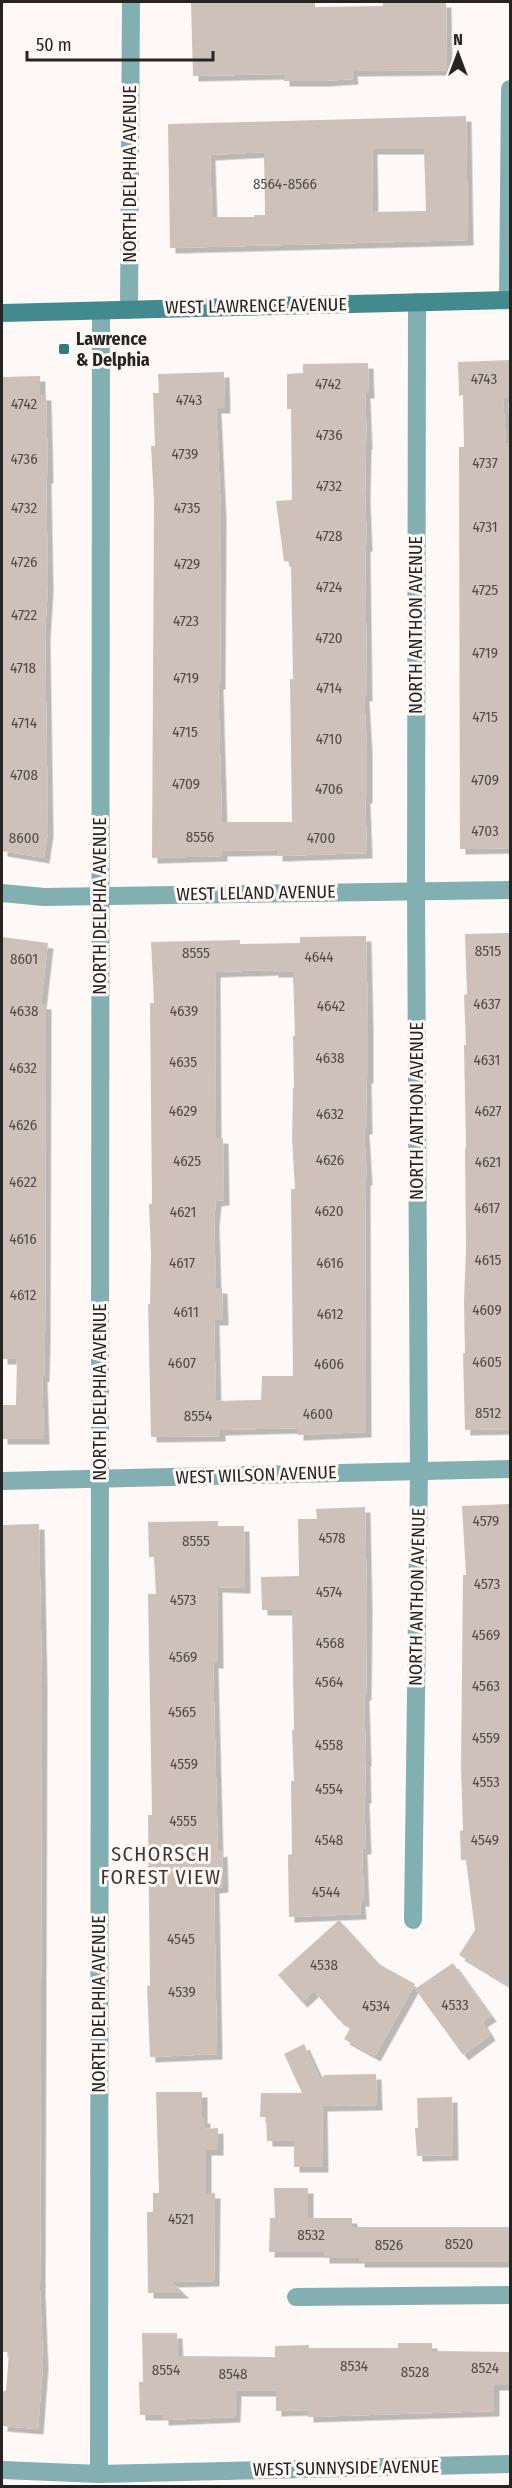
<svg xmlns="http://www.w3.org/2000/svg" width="512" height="2488" font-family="'Fira Sans Condensed',sans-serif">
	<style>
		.building { fill: #cdc1b9; fill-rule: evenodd; filter: url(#shadow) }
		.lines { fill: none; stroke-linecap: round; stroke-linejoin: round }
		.street { stroke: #82afb2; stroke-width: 18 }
		.secondary { stroke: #428a8e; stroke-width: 18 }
		.poi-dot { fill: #307a7e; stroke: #fef9f6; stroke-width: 2 }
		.labels { text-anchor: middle; stroke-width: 6; stroke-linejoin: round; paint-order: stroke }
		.number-label { font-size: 15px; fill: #514b47 }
		.street-label { font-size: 18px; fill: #282421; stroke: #fef9f6 }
		.poi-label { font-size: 18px; font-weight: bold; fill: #282421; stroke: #fef9f6; text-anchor: start }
		.neighbourhood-label { font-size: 20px; letter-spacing: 1.5px; fill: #3f3630; stroke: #fef9f6 }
	</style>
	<defs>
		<filter id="shadow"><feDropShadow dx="5.5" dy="5.5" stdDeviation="0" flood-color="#0004"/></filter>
	</defs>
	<rect width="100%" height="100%" fill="#fef9f6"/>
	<g class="building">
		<path d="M191,2H315V7L383,6V2H446L447,70L352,71L353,79L324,81H284V74L193,76Z"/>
		<path d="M466,116L468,240L170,248L168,124ZM372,149H424L426,211L373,212ZM264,152L265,215H254V217H212L210,155Z"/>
		<path d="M510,360V398H503L506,443H510V848L460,849L459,447H464L463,395L459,396L458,362Z"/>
		<path d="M368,363L369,393H365L367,444H366L365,495L367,546H365L367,696H364L367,748V798H365L367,853L277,856V850L222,851V856L152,858L154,502L151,446H155L153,393H159L158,374L224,372L225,408H216L221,514L220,684H218L222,822H292L290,679H293L291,562L284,561L276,501L292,500L291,409H287V374L303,373V364Z"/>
		<path d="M40,376V395H46L48,478H46L48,585L45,635L48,831L44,858L2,851V377Z"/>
		<path d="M510,933V1429L465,1430L463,1353H465L464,1301L466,1250L465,1148H466L464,1045H466L464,995L467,994L465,934Z"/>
		<path d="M366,936L368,1026V1078H366L367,1129H364L367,1180H365L366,1432L298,1435V1428L220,1430V1436L151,1437L148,1304H150L151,1254L149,1204H152L150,1003H154L151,942L240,940V944L300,943V937ZM273,970V972H293L295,1036H293L294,1088H293L292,1139L295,1189H291L293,1376H262L261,1400L216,1401L214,1320H223L222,1288H216L214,1221L216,1201L224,1200L223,1138H216L215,972Z"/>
		<path d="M2,937L48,943L41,1004H46L45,1338L44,1377L42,1376L44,1439H2V1405H16L17,1359H2Z"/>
		<path d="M510,1504V1849H508L510,1874V1986L459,1955L475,1930L466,1860H461L460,1831L463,1830L461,1767L463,1575H466L462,1506Z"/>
		<path d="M365,1507L367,1608L366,1695H364L366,1761H365L366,1798H364L366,1849H362L364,1901H360L361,1914L289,1917L288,1855L292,1854L291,1781H294L292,1730H294L292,1610H262L261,1577L299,1576L298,1519H317L316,1509Z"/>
		<path d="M218,1521V1526H244L245,1588L217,1587L218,1663H213L218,1852L222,1851L223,1887L214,1888L217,2054L150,2057L147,1986H150L148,1815H152L148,1594H156L154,1557H149L148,1522Z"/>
		<path d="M39,1524L42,1682L40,2290L43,2364L38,2429L2,2426V2391H6L9,2352H2V1525Z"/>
		<path d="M339,1920L379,1964L415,1984L375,2056L344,2039L351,2027L338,2019L314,1991L302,2002L278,1975Z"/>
		<path d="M453,1963L491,2016L482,2022L490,2035L463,2055L415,1989Z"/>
		<path d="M304,2044L321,2081L324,2075L376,2074L377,2105L322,2106L323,2167H294V2141H267L266,2117H260L261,2093H302L284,2054Z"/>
		<path d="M156,2092H202V2118H205V2129L218,2128V2150H206V2193H215L214,2281L171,2282L184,2293H148L147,2212H153V2193H159Z"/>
		<path d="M452,2097L453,2155L417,2156L415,2128H418L417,2098Z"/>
		<path d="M274,2188H308V2218H352V2227H510V2262H359V2258H324V2252H269L270,2218H275Z"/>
		<path d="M142,2333H177L178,2356L275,2357V2346L309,2345V2348H398V2343H432V2351L510,2352V2385H494V2411L308,2417V2410L276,2411V2391H236L235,2417L163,2420V2415H140L139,2382H143Z"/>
	</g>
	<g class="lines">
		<g class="street">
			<path d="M508,300L510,89"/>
			<path d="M129,310L131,2"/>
			<path d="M2,893L44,897L510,890"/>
			<path d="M2,1481L510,1469"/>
			<path d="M413,1920L419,1471L416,891L417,302"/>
			<path d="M296,2297L510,2295"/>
			<path d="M2,2470L99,2474L510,2464"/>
			<path d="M99,2474L101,311"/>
		</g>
		<path class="secondary" d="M2,313L510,300"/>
	</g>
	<rect class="poi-dot" x="58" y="343" width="12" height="12" rx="3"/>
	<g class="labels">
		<g class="number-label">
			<text x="285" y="189">8564-8566</text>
			<text x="484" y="384">4743</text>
			<text x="328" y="389">4742</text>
			<text x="189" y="405">4743</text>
			<text x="24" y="409">4742</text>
			<text x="329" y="440">4736</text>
			<text x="185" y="459">4739</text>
			<text x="24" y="464">4736</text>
			<text x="485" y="468">4737</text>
			<text x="329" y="491">4732</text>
			<text x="24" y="513">4732</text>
			<text x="187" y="513">4735</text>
			<text x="485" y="532">4731</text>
			<text x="329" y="541">4728</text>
			<text x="24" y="567">4726</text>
			<text x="187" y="569">4729</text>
			<text x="329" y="592">4724</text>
			<text x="485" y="595">4725</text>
			<text x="24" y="620">4722</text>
			<text x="186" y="626">4723</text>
			<text x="329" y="643">4720</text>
			<text x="485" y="658">4719</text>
			<text x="23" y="673">4718</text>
			<text x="186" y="683">4719</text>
			<text x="329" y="693">4714</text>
			<text x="485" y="722">4715</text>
			<text x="24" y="728">4714</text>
			<text x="185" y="737">4715</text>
			<text x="329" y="744">4710</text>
			<text x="24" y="780">4708</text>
			<text x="485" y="785">4709</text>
			<text x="186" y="789">4709</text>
			<text x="329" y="794">4706</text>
			<text x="485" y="836">4703</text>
			<text x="200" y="842">8556</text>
			<text x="24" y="843">8600</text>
			<text x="321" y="843">4700</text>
			<text x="488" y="956">8515</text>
			<text x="196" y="958">8555</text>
			<text x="319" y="962">4644</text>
			<text x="24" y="964">8601</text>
			<text x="487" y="1009">4637</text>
			<text x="331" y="1011">4642</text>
			<text x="24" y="1016">4638</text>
			<text x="184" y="1016">4639</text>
			<text x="330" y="1063">4638</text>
			<text x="487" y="1065">4631</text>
			<text x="183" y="1067">4635</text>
			<text x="23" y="1073">4632</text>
			<text x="183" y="1116">4629</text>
			<text x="488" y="1116">4627</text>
			<text x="330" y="1119">4632</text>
			<text x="23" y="1130">4626</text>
			<text x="330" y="1165">4626</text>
			<text x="187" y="1166">4625</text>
			<text x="488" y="1167">4621</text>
			<text x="23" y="1187">4622</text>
			<text x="487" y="1213">4617</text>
			<text x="329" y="1216">4620</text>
			<text x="183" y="1217">4621</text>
			<text x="23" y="1244">4616</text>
			<text x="488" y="1265">4615</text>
			<text x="182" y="1268">4617</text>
			<text x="330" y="1268">4616</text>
			<text x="23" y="1300">4612</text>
			<text x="487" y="1315">4609</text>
			<text x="186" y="1317">4611</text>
			<text x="330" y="1319">4612</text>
			<text x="487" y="1367">4605</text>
			<text x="182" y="1368">4607</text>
			<text x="329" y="1369">4606</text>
			<text x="488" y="1418">8512</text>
			<text x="318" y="1419">4600</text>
			<text x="198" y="1421">8554</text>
			<text x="486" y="1526">4579</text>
			<text x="332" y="1543">4578</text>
			<text x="196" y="1546">8555</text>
			<text x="487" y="1589">4573</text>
			<text x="329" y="1597">4574</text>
			<text x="183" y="1605">4573</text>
			<text x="486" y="1640">4569</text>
			<text x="330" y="1648">4568</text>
			<text x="183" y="1662">4569</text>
			<text x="329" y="1687">4564</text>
			<text x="486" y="1691">4563</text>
			<text x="182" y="1717">4565</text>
			<text x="486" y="1743">4559</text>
			<text x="329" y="1750">4558</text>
			<text x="184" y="1769">4559</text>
			<text x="486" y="1787">4553</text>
			<text x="329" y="1794">4554</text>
			<text x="183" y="1826">4555</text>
			<text x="329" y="1845">4548</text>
			<text x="485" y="1845">4549</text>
			<text x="326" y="1897">4544</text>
			<text x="181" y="1944">4545</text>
			<text x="324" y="1970">4538</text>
			<text x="182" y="1997">4539</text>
			<text x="455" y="2010">4533</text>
			<text x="376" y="2011">4534</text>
			<text x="181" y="2224">4521</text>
			<text x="311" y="2240">8532</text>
			<text x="459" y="2249">8520</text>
			<text x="389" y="2250">8526</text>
			<text x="354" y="2371">8534</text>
			<text x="485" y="2373">8524</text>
			<text x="166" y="2375">8554</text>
			<text x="415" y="2377">8528</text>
			<text x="233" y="2379">8548</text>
		</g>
		<g class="street-label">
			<text transform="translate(130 174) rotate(-90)" y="6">NORTH DELPHIA AVENUE</text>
			<text transform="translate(256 306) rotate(-1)" y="6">WEST LAWRENCE AVENUE</text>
			<text transform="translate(416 625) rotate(-90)" y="6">NORTH ANTHON AVENUE</text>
			<text transform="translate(256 893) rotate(-1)" y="6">WEST LELAND AVENUE</text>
			<text transform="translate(100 906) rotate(-90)" y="6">NORTH DELPHIA AVENUE</text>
			<text transform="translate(417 1111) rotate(-90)" y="6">NORTH ANTHON AVENUE</text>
			<text transform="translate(100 1392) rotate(-90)" y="6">NORTH DELPHIA AVENUE</text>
			<text transform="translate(256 1475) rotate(-2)" y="6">WEST WILSON AVENUE</text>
			<text transform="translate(417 1597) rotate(-89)" y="6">NORTH ANTHON AVENUE</text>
			<text transform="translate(99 2004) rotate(-90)" y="6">NORTH DELPHIA AVENUE</text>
			<text transform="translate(346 2468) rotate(-1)" y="6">WEST SUNNYSIDE AVENUE</text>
		</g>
		<g class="poi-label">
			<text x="76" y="345">Lawrence<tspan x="76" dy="21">&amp; Delphia</tspan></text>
		</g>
		<g class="neighbourhood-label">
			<text x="161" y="1861">SCHORSCH<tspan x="161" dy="23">FOREST VIEW</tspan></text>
		</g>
	</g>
	<rect width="512" height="2488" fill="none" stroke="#282421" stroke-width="6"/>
	<g transform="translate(458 54)" stroke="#fef9f6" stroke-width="4.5" paint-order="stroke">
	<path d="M0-4.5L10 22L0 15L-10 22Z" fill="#282421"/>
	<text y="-9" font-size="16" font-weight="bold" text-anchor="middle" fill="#282421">N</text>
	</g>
	<path d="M27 51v9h186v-9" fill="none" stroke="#282421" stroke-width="3"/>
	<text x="36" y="51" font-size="18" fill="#282421" stroke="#fef9f6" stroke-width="4.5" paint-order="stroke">50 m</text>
</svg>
